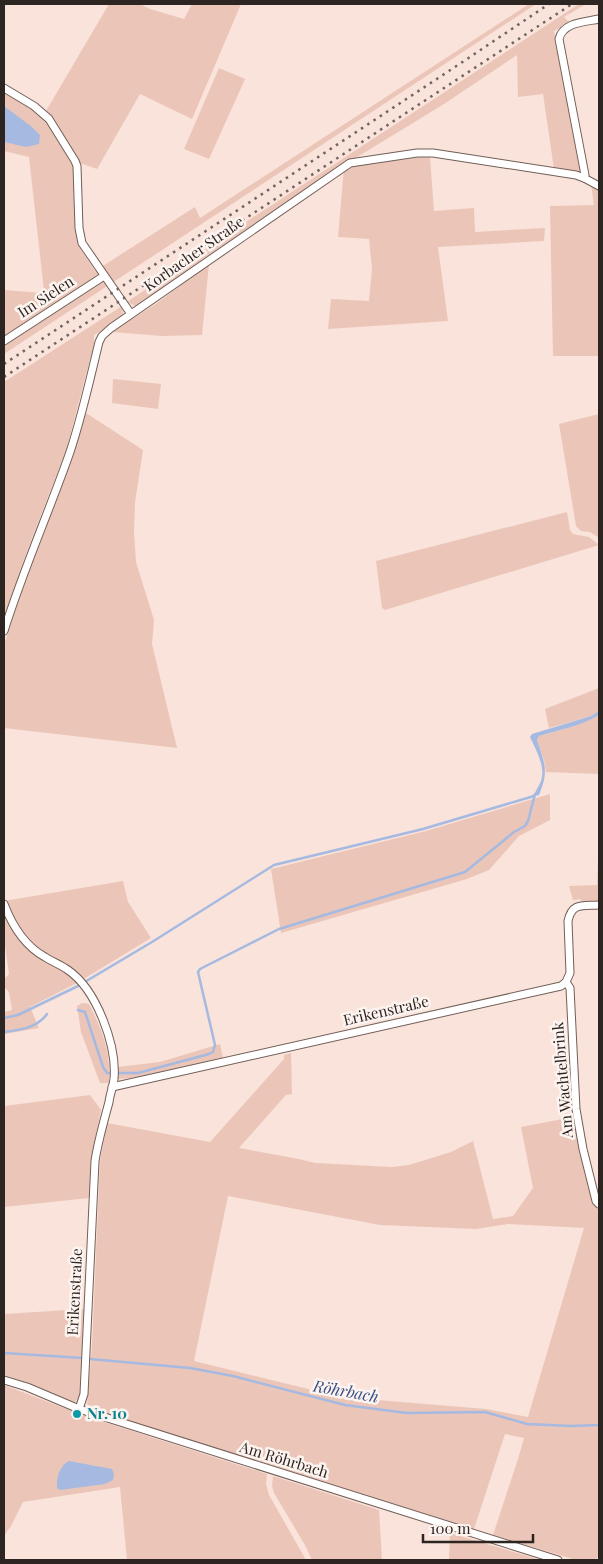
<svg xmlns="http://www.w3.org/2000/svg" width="603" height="1564" font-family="'Playfair Display',serif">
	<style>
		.green { fill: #ebc6b8; fill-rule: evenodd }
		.water { fill: #a5b9e1 }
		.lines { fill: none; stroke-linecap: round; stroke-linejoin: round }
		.stream { stroke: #a5b9e1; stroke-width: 2.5 }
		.minor-casing { stroke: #725f58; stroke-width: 9 }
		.minor { stroke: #fff; stroke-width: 7 }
		.rail { stroke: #71645f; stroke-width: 2.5; stroke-dasharray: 2.5 5; stroke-linecap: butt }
		.culture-dot { fill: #0f9aa8; stroke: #fdf4f0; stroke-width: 2 }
		.labels { text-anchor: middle; stroke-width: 5; stroke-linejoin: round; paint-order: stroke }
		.street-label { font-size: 15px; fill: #2d2522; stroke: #fdf4f0 }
		.culture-label { font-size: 15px; font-weight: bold; fill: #0d838f; stroke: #fdf4f0; text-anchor: start }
		.water-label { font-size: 16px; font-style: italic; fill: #395084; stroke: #fdf4f0 }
	</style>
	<rect width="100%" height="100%" fill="#f9e3db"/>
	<g class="green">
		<path d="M109,4H140L150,9L184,19L192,4H241L192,119L140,94L97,169L80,163L55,121L46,111Z"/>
		<path d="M529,4H536L4,354V290L42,293L44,291L29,157L4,151V142L26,146L8,109L4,106V90L32,108L47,121L74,167L76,229L81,250L95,271L195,207L200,218Z"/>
		<path d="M579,4H586L564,17L570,23L554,31L582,173L554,169L543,94L518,97L517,55L444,104L354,159L350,160L337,167L204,258L137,307L127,302L252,218Z"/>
		<path d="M219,68L245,79L209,159L184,149Z"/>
		<path d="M419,157H430L434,211L474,208L475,232L545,228L544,241L438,247L448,321L328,329L331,299L369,301L372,269L369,239L338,237L344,168L353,165Z"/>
		<path d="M591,184L599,188V356H553L550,206L594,205Z"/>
		<path d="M209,264L202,335L162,336L112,332L160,301Z"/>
		<path d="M122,306L123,314L119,320L94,335V344L67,448L27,551L4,616V382Z"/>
		<path d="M113,379L161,384L158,409L112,403Z"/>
		<path d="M86,413L143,450L135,502L134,532L136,562L154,620L152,644L177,748L4,728V645L26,576L75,451Z"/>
		<path d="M599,414V537H598L590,532L581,531L576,526L559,424Z"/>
		<path d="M567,512L570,530L573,534L589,537L599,545L385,610L382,608L376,561Z"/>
		<path d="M599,688V711L591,716L549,728L545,709Z"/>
		<path d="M599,715V774L546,772L544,760L537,740L539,736L575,726Z"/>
		<path d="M550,794V820L519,836L489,870L467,879L281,933L271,869L426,831Z"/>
		<path d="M599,837V902H582L580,899L573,900L569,886L597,885Z"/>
		<path d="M123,881L128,902L151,938L82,980L69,974L77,983L30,1007L39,1028L4,1034V1012L12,1010L9,992L4,987V979L9,974L4,939V901Z"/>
		<path d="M82,1003L89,1004C103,1031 111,1053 109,1083H100L81,1032L77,1006Z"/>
		<path d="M220,1044L223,1058L140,1077L118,1079V1067L160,1062Z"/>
		<path d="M291,1053L292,1094L286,1095L239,1148L299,1159L315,1163L392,1167L409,1165L451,1152L473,1141L493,1219L513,1216L533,1188L521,1127L573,1117L586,1178L593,1203L599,1207V1555L596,1560H576L493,1535L518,1459L524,1438L505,1434L474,1529L95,1411L87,1404L92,1345L100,1161L107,1123L210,1142L284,1059V1055ZM228,1196L380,1225L476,1229L508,1224L584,1228L528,1417L486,1409L341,1397L194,1361Z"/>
		<path d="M90,1095L101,1110L91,1158L89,1198L4,1207V1106Z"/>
		<path d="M84,1309L80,1397L74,1403L27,1383L4,1375V1314Z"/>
		<path d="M4,1385L85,1416L267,1474L266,1484L269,1495L306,1560H127L120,1487L23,1502L11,1526L4,1536Z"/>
		<path d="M273,1476L379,1510L382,1560H312L305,1545L274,1493L272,1486Z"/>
		<path d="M450,1533L541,1560H449Z"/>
	</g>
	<g class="water">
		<path d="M4,106L32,127L40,135L39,144L26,147L4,142Z"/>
		<path d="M599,711V715C581,726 559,730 539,736L537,740C545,764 549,771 539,795L534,796C535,791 539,786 541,781C546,767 536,750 530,737L532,734L591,716Z"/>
		<path d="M69,1461L112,1469L114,1474L113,1480L105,1484L60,1490L57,1488C56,1478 60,1465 69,1461Z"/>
	</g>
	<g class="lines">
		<g class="stream">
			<path d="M78,1010L85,1012L103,1067L107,1073H138L209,1054L213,1052L215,1045L198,972L200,969L279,929L465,872L514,832L525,826L528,821L535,794"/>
			<path d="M4,1018L18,1015L78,986L152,942L274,865L423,829L534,796"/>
			<path d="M4,1032C20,1030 37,1028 47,1014"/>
			<path d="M4,1353L83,1358"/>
			<path d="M90,1359L190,1368L233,1376L345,1405L407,1413L485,1412L527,1424L571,1426L599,1425"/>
		</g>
		<defs>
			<g id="minor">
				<path d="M4,88L34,106L49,119L75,161L77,166L79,228L82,243L131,314"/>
				<path d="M584,178L585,175L559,39C563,22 585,22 599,19"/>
				<path d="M4,341L104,276"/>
				<path d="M4,631C23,570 49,512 70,452C82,416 90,379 99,342L102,336L111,328L350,163L417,153H433L576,175L584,178L599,186"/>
				<path d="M4,904C12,925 25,946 45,957C53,962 61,965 68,970C97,990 117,1046 114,1079C113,1087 110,1094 109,1102C104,1121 98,1141 95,1161L84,1394L79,1409"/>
				<path d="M566,982L570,988L576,1109L583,1149L596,1201L599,1204"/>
				<path d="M112,1087L561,986L566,982L570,973L568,921C572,902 583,906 599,905"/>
				<path d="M4,1380L27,1387L79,1409L558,1560"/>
			</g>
		</defs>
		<use href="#minor" class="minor-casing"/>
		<use href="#minor" class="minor"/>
		<g class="rail">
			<path d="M4,364L464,61L549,4"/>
			<path d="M4,377L572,4"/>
		</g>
	</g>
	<circle class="culture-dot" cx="77" cy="1414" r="5"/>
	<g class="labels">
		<g class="street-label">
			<text transform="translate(194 254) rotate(-35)" y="5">Korbacher Straße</text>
			<text transform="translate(46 297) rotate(-33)" y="5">Im Sielen</text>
			<text transform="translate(386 1011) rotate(-13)" y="5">Erikenstraße</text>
			<text transform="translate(563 1080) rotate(-95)" y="5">Am Wachtelbrink</text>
			<text transform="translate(75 1292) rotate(-87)" y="5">Erikenstraße</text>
			<text transform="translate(284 1460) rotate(17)" y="5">Am Röhrbach</text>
		</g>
		<g class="culture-label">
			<text x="87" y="1419">Nr. 10</text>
		</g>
		<g class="water-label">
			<text transform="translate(346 1391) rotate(10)" y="6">Röhrbach</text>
		</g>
	</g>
	<rect width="603" height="1564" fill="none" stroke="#2d2522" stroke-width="10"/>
	<path d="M423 1534v8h110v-8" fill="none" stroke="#2d2522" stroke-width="2.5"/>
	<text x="430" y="1534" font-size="15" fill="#2d2522" stroke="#fdf4f0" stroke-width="4" paint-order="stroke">100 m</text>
</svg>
